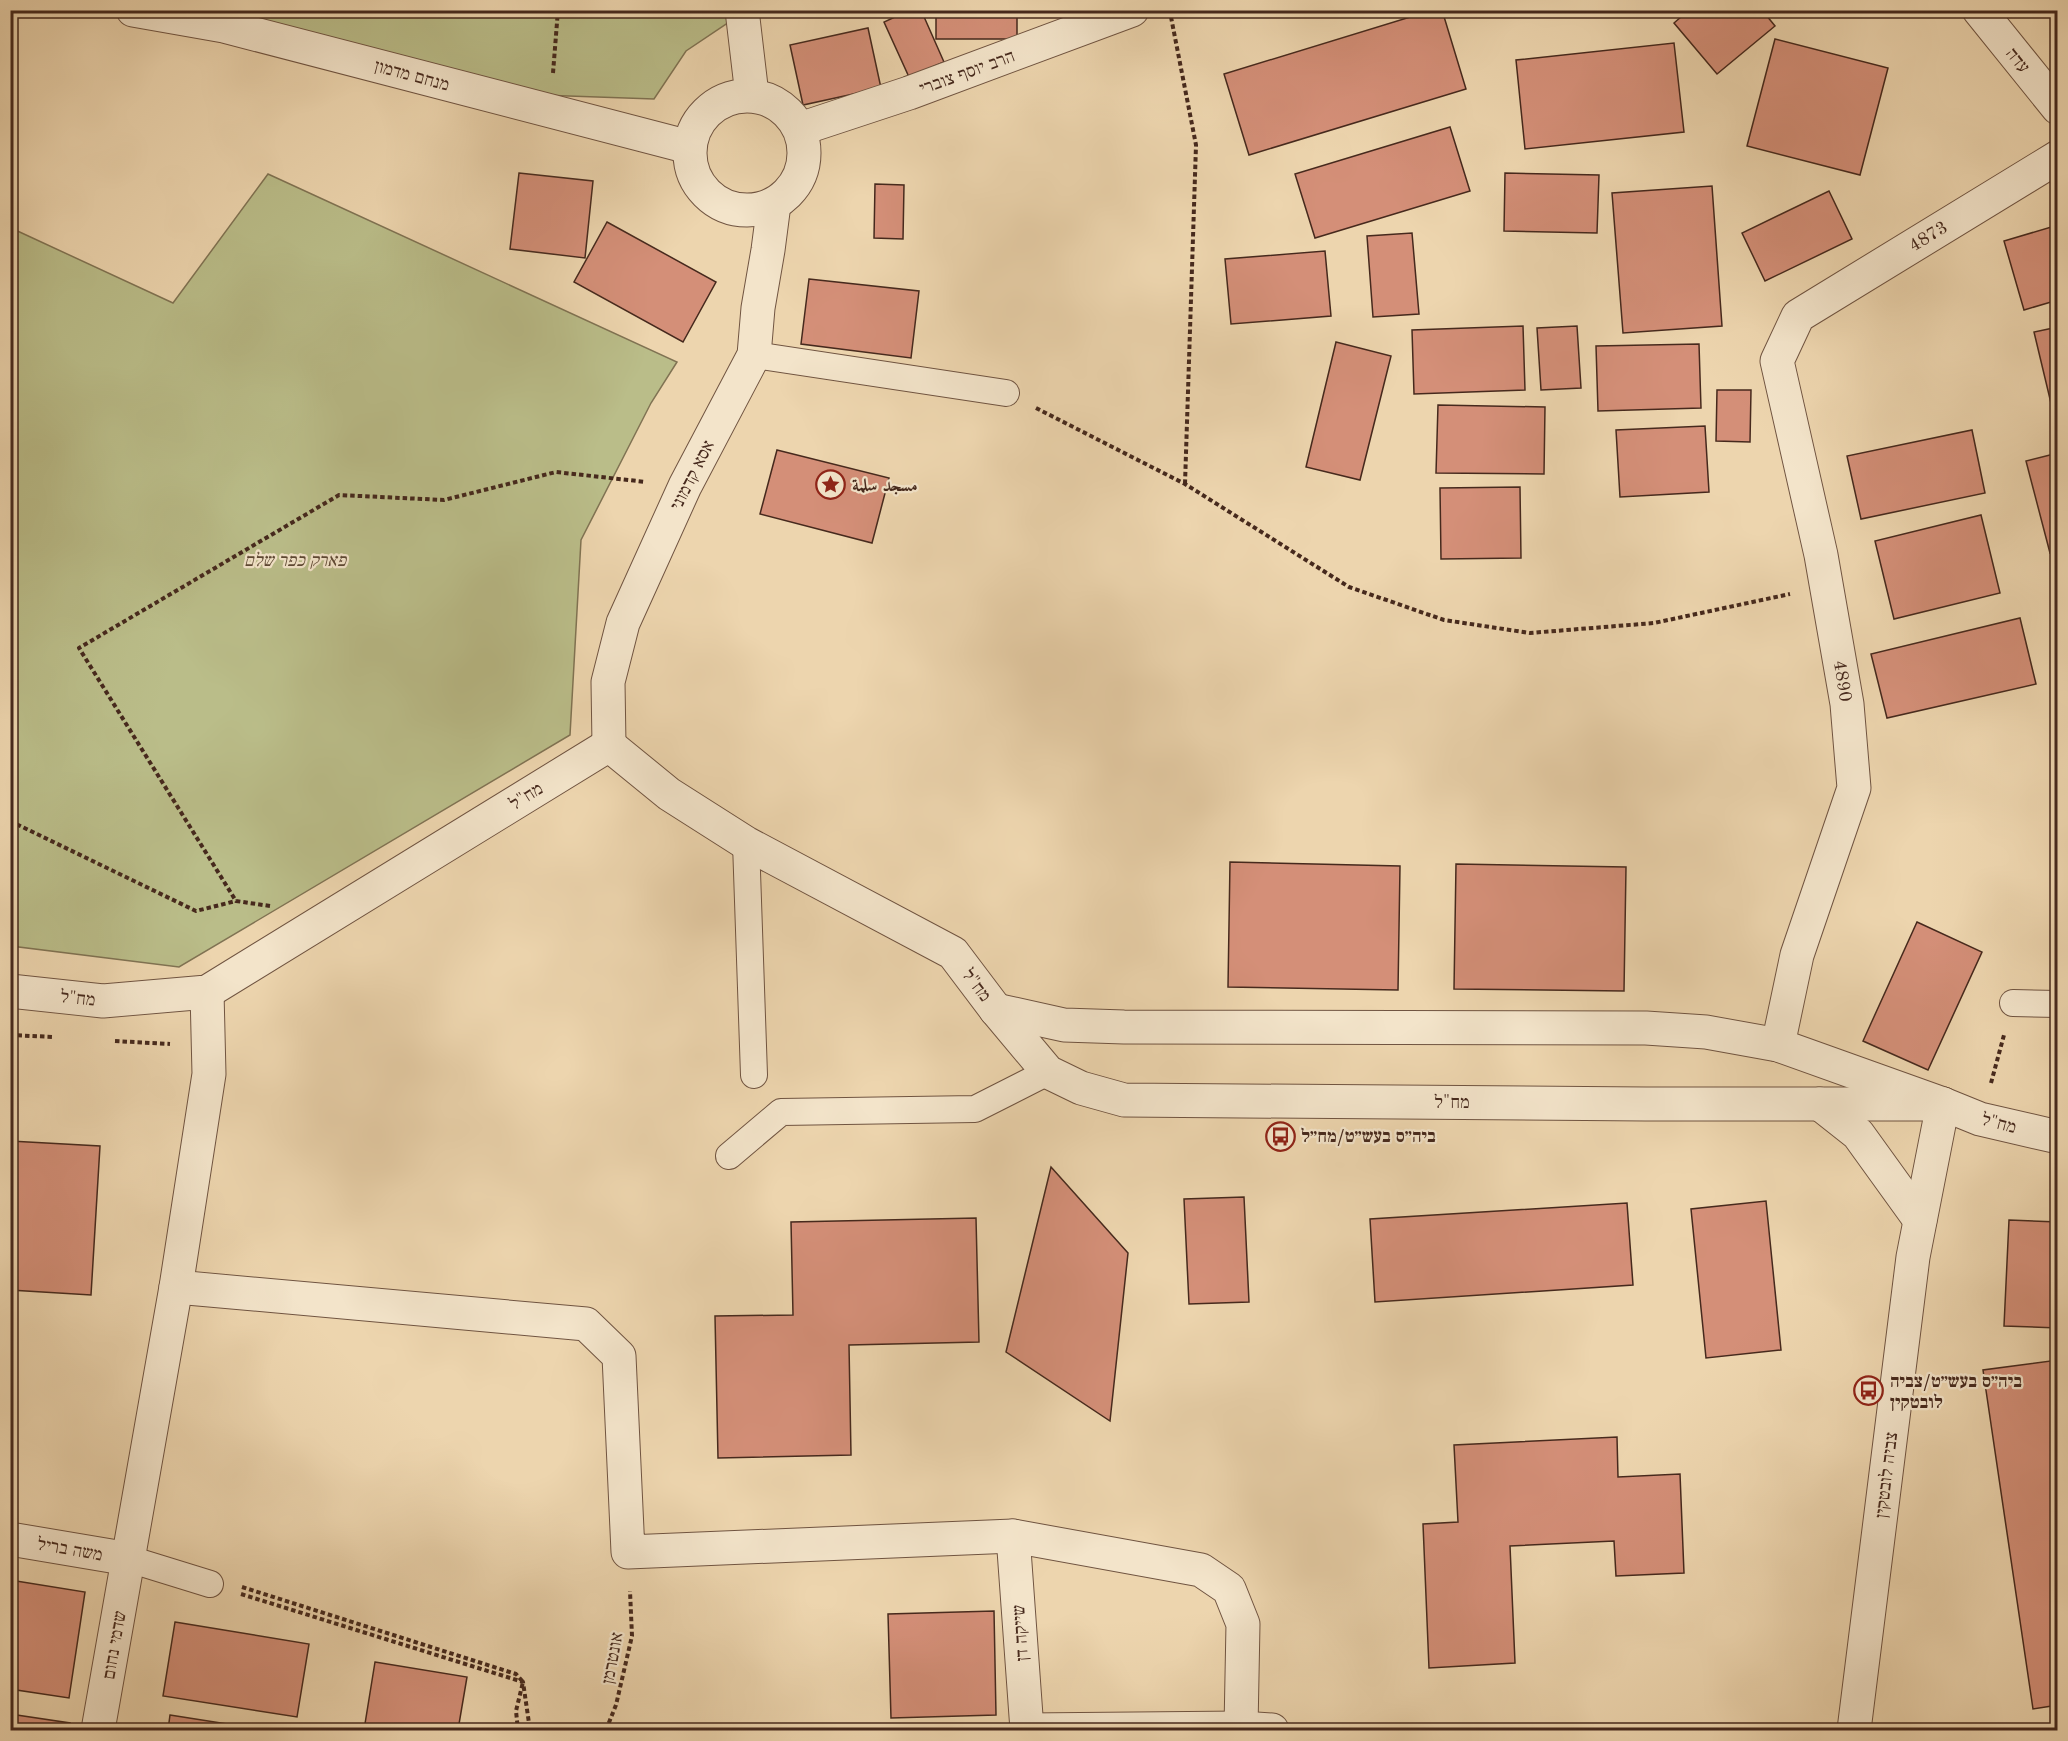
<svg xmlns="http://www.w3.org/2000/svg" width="2068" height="1741" font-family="'Old Standard TT',Amiri,'Frank Ruhl Libre',serif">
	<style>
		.green { fill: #babd89; stroke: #807353; stroke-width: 1.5 }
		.building { fill: #d48f78; stroke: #46291d; stroke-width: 1.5 }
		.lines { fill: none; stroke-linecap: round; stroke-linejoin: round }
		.lane-casing { stroke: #705441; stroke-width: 28 }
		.street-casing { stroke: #705441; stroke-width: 35 }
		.path { stroke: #46291d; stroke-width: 4; stroke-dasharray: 4.5 3; stroke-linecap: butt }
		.lane { stroke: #f3e4ca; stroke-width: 26 }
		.street { stroke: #f3e4ca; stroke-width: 33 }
		.labels { text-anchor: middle; stroke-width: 4.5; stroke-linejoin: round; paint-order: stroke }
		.street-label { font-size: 18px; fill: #46291d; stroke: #f3e4ca }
		.poi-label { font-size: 18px; font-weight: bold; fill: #46291d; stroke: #f3e4ca; text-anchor: start }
		.park-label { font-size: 18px; font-style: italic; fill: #5d4733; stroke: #f3e4ca }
	</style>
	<rect width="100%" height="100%" fill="#edd5ae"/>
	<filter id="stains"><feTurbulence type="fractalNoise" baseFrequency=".00333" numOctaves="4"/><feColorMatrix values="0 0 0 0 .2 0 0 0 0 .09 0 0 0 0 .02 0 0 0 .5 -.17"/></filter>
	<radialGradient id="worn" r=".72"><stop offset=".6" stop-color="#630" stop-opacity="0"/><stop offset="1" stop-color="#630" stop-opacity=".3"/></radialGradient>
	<g class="green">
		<path d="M237,10H728L729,22L686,51L654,99L540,95L236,15Z"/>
		<path d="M268,174L677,362L651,403L581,540L570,735L179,967L11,946V228L173,303Z"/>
	</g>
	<g class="building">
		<path d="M910,10H921L944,62L909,77L884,22Z"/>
		<rect x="936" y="10" width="81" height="29"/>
		<path d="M1433,10H1442L1466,89L1249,155L1224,74Z"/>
		<path d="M1689,10H1762L1775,26L1717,74L1674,23Z"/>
		<path d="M868,28L881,88L803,105L790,45Z"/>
		<path d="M1775,39L1888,68L1860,175L1747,146Z"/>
		<path d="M1674,43L1684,132L1525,149L1516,60Z"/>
		<path d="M1450,127L1470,191L1315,238L1295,174Z"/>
		<path d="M519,173L593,181L585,258L510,249Z"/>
		<path d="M1505,173L1599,175L1597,233L1504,231Z"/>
		<path d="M875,184L904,185L903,239L874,238Z"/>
		<path d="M1712,186L1722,326L1623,333L1612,193Z"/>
		<path d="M1829,191L1852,239L1765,281L1742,233Z"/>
		<path d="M607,222L716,282L683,342L574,282Z"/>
		<path d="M2058,225V300L2024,310L2004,241Z"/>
		<path d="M1412,233L1419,314L1373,317L1367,236Z"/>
		<path d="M1325,251L1331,316L1231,324L1225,259Z"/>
		<path d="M809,279L919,291L911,358L801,344Z"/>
		<path d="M1523,326L1525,390L1414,394L1412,330Z"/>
		<path d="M1577,326L1581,388L1541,390L1537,328Z"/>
		<path d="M2058,327V420H2055L2034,332Z"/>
		<path d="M1336,342L1391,356L1360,480L1306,467Z"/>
		<path d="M1699,344L1701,408L1598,411L1596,346Z"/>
		<path d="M1717,390H1751L1750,442L1716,441Z"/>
		<path d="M1438,405L1545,407L1544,474L1436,473Z"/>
		<path d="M1705,426L1709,492L1620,497L1616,430Z"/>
		<path d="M1972,430L1985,493L1861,519L1847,456Z"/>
		<path d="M777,450L889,478L872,543L760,514Z"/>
		<path d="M2058,453V551L2050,553L2026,461Z"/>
		<path d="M1520,487L1521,558L1441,559L1440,488Z"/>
		<path d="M1981,515L2000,593L1894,619L1875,541Z"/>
		<path d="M2020,618L2036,684L1887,718L1871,654Z"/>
		<path d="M1230,862L1400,866L1398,990L1228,987Z"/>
		<path d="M1456,864L1626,867L1624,991L1454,989Z"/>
		<path d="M1917,922L1982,952L1928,1070L1863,1041Z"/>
		<path d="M10,1141L100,1146L91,1295L10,1290Z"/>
		<path d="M1051,1167L1128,1253L1110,1421L1006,1352Z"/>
		<path d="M1244,1197L1249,1302L1189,1304L1184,1199Z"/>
		<path d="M1766,1201L1781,1350L1706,1358L1691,1209Z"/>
		<path d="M1627,1203L1633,1285L1375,1302L1370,1219Z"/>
		<path d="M976,1218L979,1342L849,1345L851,1455L718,1458L715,1316L793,1315L791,1222Z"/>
		<path d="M2009,1220L2058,1222V1328L2004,1326Z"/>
		<path d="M2058,1360V1705L2033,1709L1983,1370Z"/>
		<path d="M1617,1437L1618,1477L1680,1474L1684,1573L1616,1576L1614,1541L1510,1546L1515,1663L1429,1668L1423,1524L1458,1522L1454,1445Z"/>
		<path d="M10,1580L85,1592L69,1698L10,1689Z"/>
		<path d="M994,1611L996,1715L891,1718L888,1614Z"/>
		<path d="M175,1622L309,1644L297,1717L163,1696Z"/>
		<path d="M375,1662L467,1677L458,1730H364Z"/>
		<path d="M10,1714L70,1723L69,1730H10Z"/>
		<path d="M170,1715L266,1730H168Z"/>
	</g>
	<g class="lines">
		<defs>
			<g id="lane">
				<path d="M754,355L1006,393"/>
				<path d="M746,843L754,1075"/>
				<path d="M2013,1003L2058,1004"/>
				<path d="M729,1156L781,1112L975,1109L1048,1072"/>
				<path d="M129,1559L210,1584"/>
			</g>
			<g id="street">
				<path d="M133,10L224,26L689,147"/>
				<path d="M742,10L752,95"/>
				<path d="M1979,10L2058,108"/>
				<circle cx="747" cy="153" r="57"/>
				<path d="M800,129L909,93L1132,10"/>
				<path d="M609,745L608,682L623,623L685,486L754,355L758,308L768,250L774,204"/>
				<path d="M10,991L103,1001L207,992L609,745L669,794L746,843L953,953L996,1010L1048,1072L1081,1088L1124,1100L1646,1104H1943"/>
				<path d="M996,1010L1064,1025L1124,1027L1646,1028L1706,1032L1778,1045L1943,1104L1980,1119L2058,1137"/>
				<path d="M1778,1045L1797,955L1854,788L1847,704L1821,555L1777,361L1798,316L2058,157"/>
				<path d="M1820,1104L1858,1134L1920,1220"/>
				<path d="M176,1287L586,1324L619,1356L628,1552L1013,1536L1201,1570L1229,1589L1243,1624L1241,1728"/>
				<path d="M1013,1536L1027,1730"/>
				<path d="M10,1539L129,1559"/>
				<path d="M98,1730L176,1287L209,1074L207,992"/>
				<path d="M1027,1730L1241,1728L1272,1730"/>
				<path d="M1854,1730L1913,1257L1943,1104"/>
			</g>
		</defs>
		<use href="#lane" class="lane-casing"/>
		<use href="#street" class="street-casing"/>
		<g class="path">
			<path d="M1171,17L1196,145L1185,484"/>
			<path d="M553,73L558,10"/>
			<path d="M1036,408L1185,484L1349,587L1444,620L1530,633L1654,623L1790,594"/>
			<path d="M10,821L196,911L236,901"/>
			<path d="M270,906L236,901L79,648L339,495L444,500L556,472L646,482"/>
			<path d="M10,1035L54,1037"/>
			<path d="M115,1041L170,1044"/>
			<path d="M1991,1083L2004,1035"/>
			<path d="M242,1587L516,1674L523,1682L516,1711L518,1730"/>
			<path d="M241,1594L523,1682L530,1730"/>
			<path d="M606,1730L616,1705L632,1636L630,1591"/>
		</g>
		<use href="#lane" class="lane"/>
		<use href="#street" class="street"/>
	</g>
	<defs>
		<symbol id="sight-ring" viewBox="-11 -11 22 22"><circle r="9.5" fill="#f3e4ca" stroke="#8f2418" stroke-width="1.5"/><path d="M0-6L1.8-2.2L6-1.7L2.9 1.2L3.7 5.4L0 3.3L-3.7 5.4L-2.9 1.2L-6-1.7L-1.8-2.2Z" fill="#8f2418"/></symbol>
		<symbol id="bus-ring" viewBox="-11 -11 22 22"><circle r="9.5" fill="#f3e4ca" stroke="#8f2418" stroke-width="1.5"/><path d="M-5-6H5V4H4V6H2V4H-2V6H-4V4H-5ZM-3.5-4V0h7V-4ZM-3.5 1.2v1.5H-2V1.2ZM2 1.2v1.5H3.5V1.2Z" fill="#8f2418"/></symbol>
	</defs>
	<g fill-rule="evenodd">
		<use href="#sight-ring" x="814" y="468" width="33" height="33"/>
		<use href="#bus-ring" x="1264" y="1120" width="33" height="33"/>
		<use href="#bus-ring" x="1852" y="1374" width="33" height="33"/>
	</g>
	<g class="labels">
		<g class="street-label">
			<text transform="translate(2018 60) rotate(51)" y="6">עדה</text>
			<text transform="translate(967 72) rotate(-20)" y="6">הרב יוסף צוברי</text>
			<text transform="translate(412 75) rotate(15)" y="6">מנחם מדמון</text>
			<text transform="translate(1928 236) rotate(-31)" y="6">4873</text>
			<text transform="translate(692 475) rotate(-63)" y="6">אסא קדמוני</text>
			<text transform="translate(1843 681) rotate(81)" y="6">4890</text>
			<text transform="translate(526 796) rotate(-32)" y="6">מח"ל</text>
			<text transform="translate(977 985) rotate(53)" y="6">מח"ל</text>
			<text transform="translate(78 998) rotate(6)" y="6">מח"ל</text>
			<text x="1452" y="1108">מח"ל</text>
			<text transform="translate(1999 1123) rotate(15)" y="6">מח"ל</text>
			<text transform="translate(1886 1475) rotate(-83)" y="6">צביה לובטקין</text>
			<text transform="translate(70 1549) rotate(10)" y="6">משה בריל</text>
			<text transform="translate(1020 1633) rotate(-94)" y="6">שייקה דן</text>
			<text transform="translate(114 1645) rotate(-80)" y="6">שדמי נחום</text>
			<text transform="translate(612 1658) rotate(-79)" y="6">אונטרמן</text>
		</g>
		<g class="poi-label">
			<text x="852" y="491">مسجد سلمة</text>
			<text x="1301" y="1142">ביה״ס בעש״ט/מח״ל</text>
			<text x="1890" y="1387">ביה״ס בעש״ט/צביה<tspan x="1890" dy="21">לובטקין</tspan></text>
		</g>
		<g class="park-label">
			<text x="295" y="566">פארק כפר שלם</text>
		</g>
	</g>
	<rect width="2068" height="1741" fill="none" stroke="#edd5ae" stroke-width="36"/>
	<rect x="12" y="12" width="2044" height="1717" fill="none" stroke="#46291d" stroke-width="3"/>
	<rect x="18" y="18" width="2032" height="1705" fill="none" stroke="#46291d" stroke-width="1.5"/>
	<rect width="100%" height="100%" filter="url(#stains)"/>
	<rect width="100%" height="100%" fill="url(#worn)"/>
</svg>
